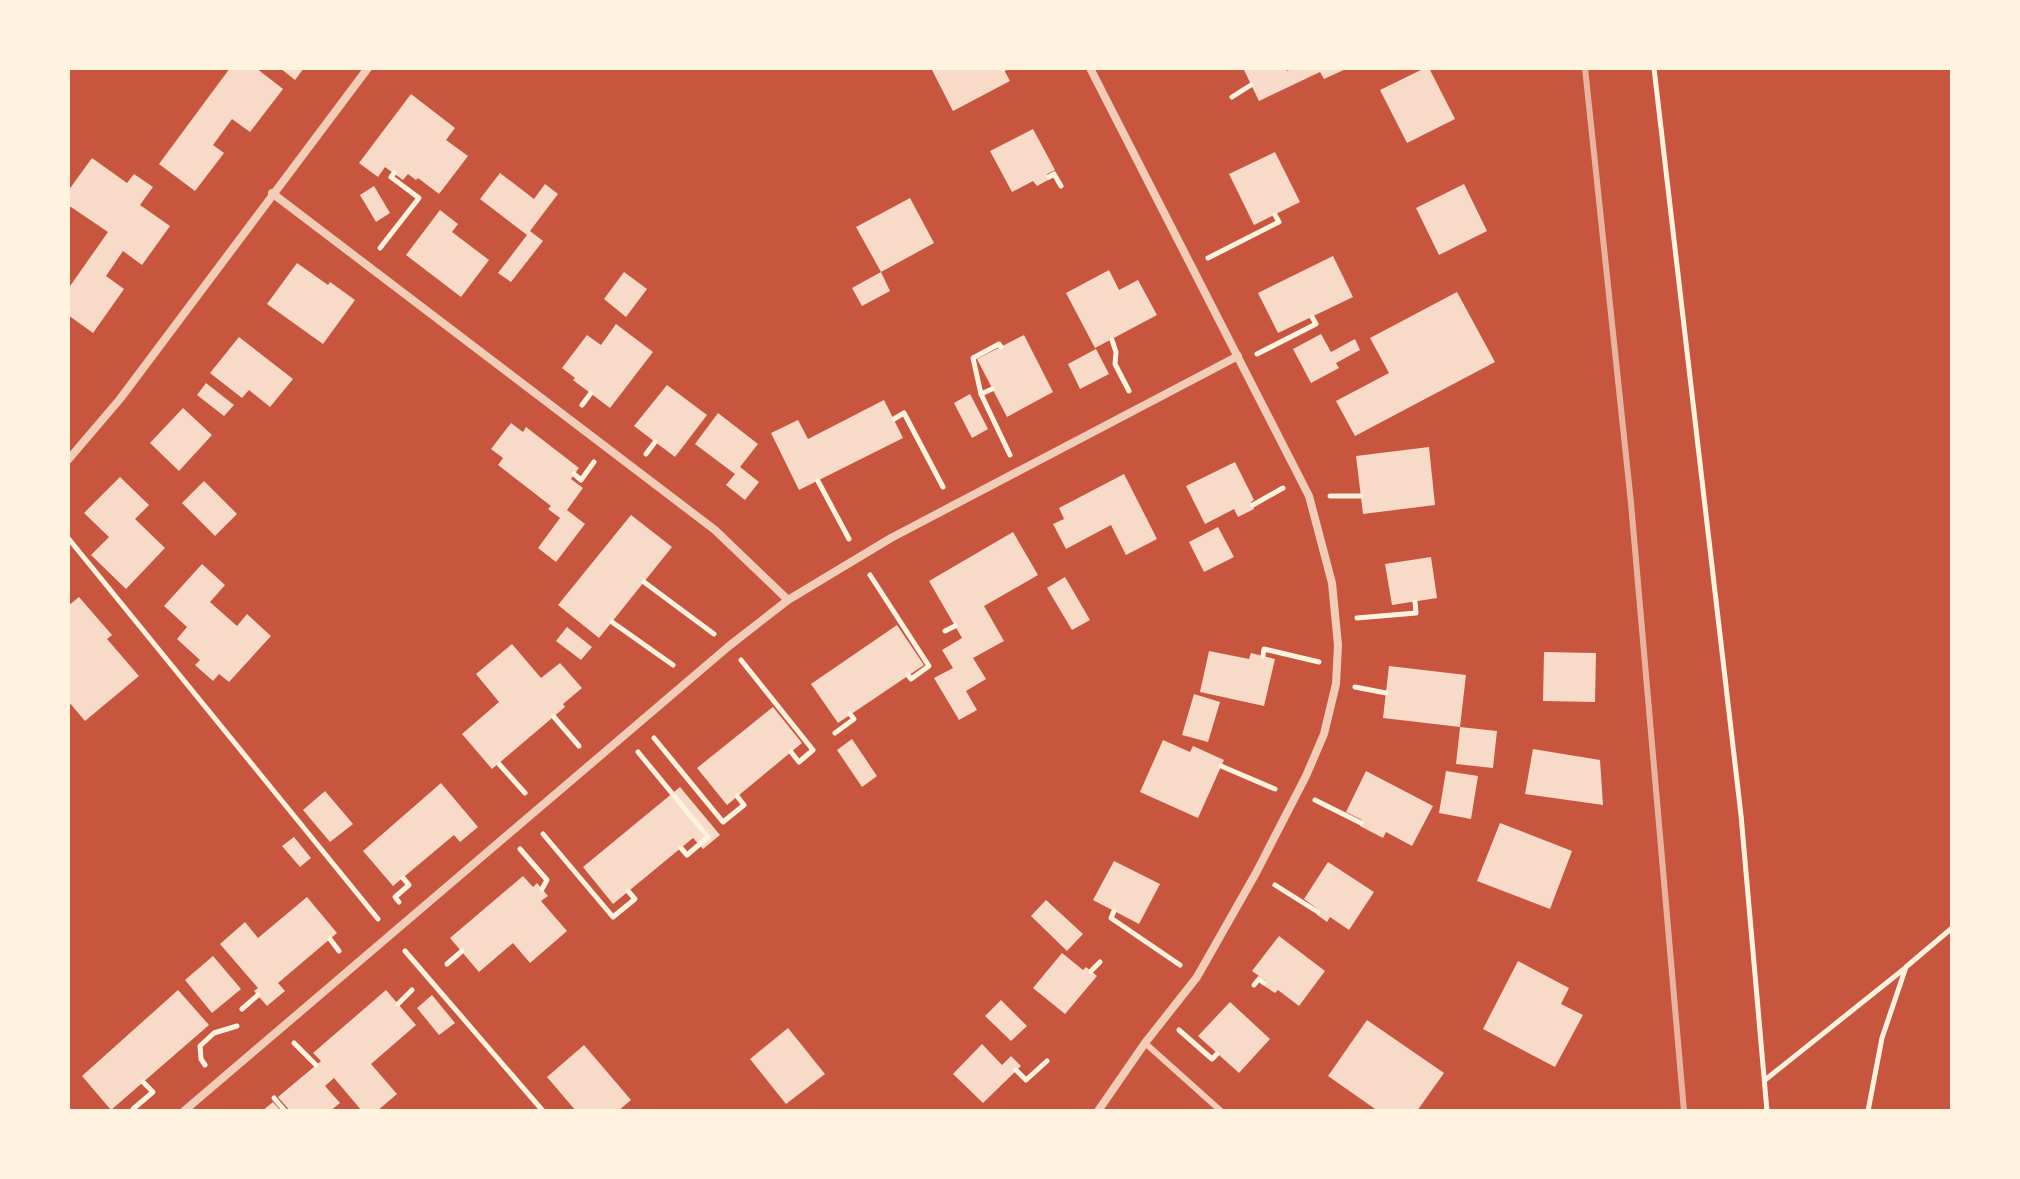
<svg xmlns="http://www.w3.org/2000/svg" width="2020" height="1179" font-family="'PT Sans Narrow',sans-serif">
	<style>
		.building { fill: #f7dbc8 }
		.lines { fill: none; stroke-linecap: round; stroke-linejoin: round }
		.path { stroke: #fff3e0; stroke-width: 5 }
		.service { stroke: #f1ccb7; stroke-width: 6 }
		.minor { stroke: #f1ccb7; stroke-width: 8 }
		.rail { stroke: #e9b49f; stroke-width: 6 }
	</style>
	<rect width="100%" height="100%" fill="#c8553d"/>
	<g class="building">
		<path d="M230,68H256L283,89L250,132L232,119L213,145L224,153L195,191L159,164Z"/>
		<path d="M280,68H304L295,80Z"/>
		<path d="M931,68H1003L1010,81L953,111Z"/>
		<path d="M1243,68H1285L1287,71L1293,68H1348L1324,79L1320,72L1259,101Z"/>
		<path d="M1425,68H1429L1455,119L1407,143L1380,90Z"/>
		<path d="M411,94L455,128L446,140L468,156L439,194L418,178L416,180L408,174L403,180L385,167L378,177L359,163Z"/>
		<path d="M1033,129L1055,170L1047,174L1050,179L1037,186L1033,181L1012,192L990,151Z"/>
		<path d="M1275,152L1300,202L1254,225L1229,174Z"/>
		<path d="M92,158L127,183L134,174L153,187L140,205L170,226L142,265L123,251L106,276L124,289L93,333L68,315V289L108,232L68,205V191Z"/>
		<path d="M500,173L534,199L545,184L558,194L530,231L543,241L511,282L498,273L527,235L480,199Z"/>
		<path d="M1464,184L1487,231L1439,255L1416,208Z"/>
		<path d="M374,186L390,213L376,222L360,195Z"/>
		<path d="M910,198L934,243L881,272L890,291L862,306L852,288L881,272L856,227Z"/>
		<path d="M440,210L458,224L452,232L489,260L461,297L406,255Z"/>
		<path d="M1333,256L1353,297L1278,333L1258,293Z"/>
		<path d="M297,263L328,285L330,282L355,300L323,344L267,304Z"/>
		<path d="M1109,270L1119,290L1138,280L1157,315L1095,348L1066,293Z"/>
		<path d="M624,272L647,289L626,317L604,299Z"/>
		<path d="M1457,292L1495,362L1355,436L1336,401L1389,373L1370,338Z"/>
		<path d="M616,324L653,352L610,408L573,380L575,378L562,368L587,335L601,345Z"/>
		<path d="M1321,334L1331,352L1355,339L1360,350L1336,363L1339,368L1311,383L1293,349Z"/>
		<path d="M1024,335L1053,392L1007,417L977,359Z"/>
		<path d="M239,337L293,379L270,407L249,390L242,398L210,373Z"/>
		<path d="M1096,349L1109,374L1080,389L1068,364Z"/>
		<path d="M206,383L234,405L224,416L197,395Z"/>
		<path d="M667,385L707,415L675,457L634,426Z"/>
		<path d="M970,394L988,429L972,438L954,403Z"/>
		<path d="M884,400L903,438L799,490L771,433L798,420L808,439Z"/>
		<path d="M183,408L212,435L179,471L150,443Z"/>
		<path d="M718,413L758,444L740,467L759,482L745,500L726,485L735,474L695,444Z"/>
		<path d="M511,423L523,432L526,427L579,468L571,479L583,488L567,510L585,524L556,562L538,548L560,518L548,509L551,506L498,465L503,458L491,449Z"/>
		<path d="M1429,447L1435,505L1363,514L1356,456Z"/>
		<path d="M1235,462L1254,500L1251,502L1254,509L1238,517L1234,509L1205,524L1186,486Z"/>
		<path d="M1124,474L1157,539L1126,555L1111,525L1066,549L1053,524L1064,519L1059,508Z"/>
		<path d="M120,477L149,505L135,519L165,548L126,589L91,555L109,537L84,513Z"/>
		<path d="M204,481L237,514L215,536L182,503Z"/>
		<path d="M631,515L672,547L599,638L558,605Z"/>
		<path d="M1218,527L1234,557L1204,572L1189,542Z"/>
		<path d="M1013,532L1038,575L984,606L1004,641L973,658L986,679L966,691L977,710L959,720L934,678L953,668L942,650L962,638L929,581Z"/>
		<path d="M1431,557L1437,598L1392,605L1385,564Z"/>
		<path d="M202,564L225,585L210,602L237,626L247,614L271,636L229,682L219,674L213,681L195,665L200,660L177,639L187,627L164,606Z"/>
		<path d="M1065,577L1090,620L1072,630L1047,588Z"/>
		<path d="M79,597L112,635L107,639L139,676L85,721L68,701V606Z"/>
		<path d="M897,625L924,665L838,723L811,684Z"/>
		<path d="M567,627L592,647L581,660L556,641Z"/>
		<path d="M512,644L541,678L560,663L582,688L563,704L565,707L492,769L462,734L499,702L476,674Z"/>
		<path d="M1209,651L1249,659L1251,653L1275,659L1264,706L1200,692Z"/>
		<path d="M1544,652L1596,653L1595,702L1543,701Z"/>
		<path d="M1389,666L1466,675L1460,727L1497,731L1493,768L1456,764L1460,727L1383,718Z"/>
		<path d="M1194,694L1220,702L1208,742L1182,735Z"/>
		<path d="M773,707L802,743L727,805L697,768Z"/>
		<path d="M852,739L877,776L862,787L837,750Z"/>
		<path d="M1163,740L1190,752L1193,746L1224,760L1198,818L1140,792Z"/>
		<path d="M1533,749L1600,760L1603,805L1525,794Z"/>
		<path d="M1366,771L1433,806L1412,846L1386,832L1383,838L1360,826L1362,820L1346,812Z"/>
		<path d="M1446,771L1478,776L1471,819L1439,813Z"/>
		<path d="M441,783L478,827L460,842L454,835L393,886L363,851Z"/>
		<path d="M680,787L720,835L703,849L693,838L613,904L583,867Z"/>
		<path d="M325,791L353,824L330,842L303,810Z"/>
		<path d="M1500,823L1572,851L1550,909L1477,881Z"/>
		<path d="M294,837L311,858L300,867L282,846Z"/>
		<path d="M1114,861L1160,884L1139,924L1093,900Z"/>
		<path d="M1328,862L1374,892L1349,930L1330,917L1327,922L1316,914L1319,910L1304,899Z"/>
		<path d="M523,876L533,887L537,883L548,896L541,901L567,931L530,963L513,943L479,972L450,938Z"/>
		<path d="M307,897L337,933L278,983L285,991L267,1006L254,991L258,988L220,944L245,922L258,938Z"/>
		<path d="M1046,900L1083,934L1067,951L1031,916Z"/>
		<path d="M1279,936L1325,971L1299,1006L1278,990L1275,993L1263,985L1266,981L1252,971Z"/>
		<path d="M1062,953L1083,970L1086,967L1097,976L1065,1014L1033,988Z"/>
		<path d="M213,956L241,989L212,1013L185,980Z"/>
		<path d="M1518,961L1569,988L1561,1004L1583,1015L1555,1067L1483,1029Z"/>
		<path d="M178,990L209,1025L111,1110L82,1076Z"/>
		<path d="M386,990L416,1025L371,1064L397,1094L377,1111H362L334,1078L325,1086L340,1103L330,1111H290L278,1097L321,1061L313,1053Z"/>
		<path d="M432,995L455,1023L439,1035L417,1008Z"/>
		<path d="M1001,1000L1027,1026L1011,1041L985,1016Z"/>
		<path d="M1230,1002L1270,1039L1239,1073L1198,1036Z"/>
		<path d="M1367,1020L1444,1073L1417,1111H1378L1328,1076Z"/>
		<path d="M788,1028L825,1074L786,1104L750,1059Z"/>
		<path d="M982,1044L1002,1065L1011,1056L1021,1066L983,1103L953,1074Z"/>
		<path d="M584,1045L631,1100L618,1111H576L547,1077Z"/>
		<path d="M273,1102L281,1111H262Z"/>
	</g>
	<g class="lines">
		<g class="path">
			<path d="M1654,68L1741,815L1767,1111"/>
			<path d="M1003,69L1005,68"/>
			<path d="M1232,97L1251,85"/>
			<path d="M1049,177L1054,174L1061,186"/>
			<path d="M380,248L419,198L391,177L394,173"/>
			<path d="M1208,258L1279,222L1275,215"/>
			<path d="M1112,340L1116,352L1115,364L1129,391"/>
			<path d="M1001,347L999,344L973,358L981,394L1010,455"/>
			<path d="M1257,354L1316,324L1312,317"/>
			<path d="M981,394L992,389"/>
			<path d="M582,405L591,393"/>
			<path d="M894,419L904,413L943,487"/>
			<path d="M646,454L655,442"/>
			<path d="M574,474L581,480L594,462"/>
			<path d="M818,481L849,539"/>
			<path d="M1330,496H1361"/>
			<path d="M1253,505L1283,488"/>
			<path d="M68,538L378,919"/>
			<path d="M870,575L929,666L911,679L908,675"/>
			<path d="M644,582L714,634"/>
			<path d="M1357,618L1416,613L1415,602"/>
			<path d="M612,622L673,665"/>
			<path d="M945,631L955,626"/>
			<path d="M1263,656L1264,649L1319,662"/>
			<path d="M741,660L813,750L799,762L791,752"/>
			<path d="M1355,687L1386,693"/>
			<path d="M554,717L579,746"/>
			<path d="M835,733L854,719L850,714"/>
			<path d="M654,738L723,822L744,805L737,796"/>
			<path d="M638,752L708,837L687,855L681,848"/>
			<path d="M499,764L525,793"/>
			<path d="M1221,766L1275,789"/>
			<path d="M1315,800L1361,823"/>
			<path d="M543,834L613,917L635,899L628,891"/>
			<path d="M520,849L547,880L542,889"/>
			<path d="M1275,885L1318,912"/>
			<path d="M399,902L395,897L409,885L403,878"/>
			<path d="M1114,911L1111,918L1180,965"/>
			<path d="M330,939L339,951"/>
			<path d="M405,951L543,1111"/>
			<path d="M447,964L462,951"/>
			<path d="M1091,971L1100,962"/>
			<path d="M1254,985L1259,979L1264,983"/>
			<path d="M398,1004L412,990"/>
			<path d="M242,1009L258,995"/>
			<path d="M1179,1030L1212,1059L1217,1054"/>
			<path d="M294,1043L316,1065"/>
			<path d="M205,1065L201,1059L200,1046L214,1033L237,1026"/>
			<path d="M1016,1070L1026,1080L1047,1061"/>
			<path d="M1765,1080L1904,969"/>
			<path d="M274,1098L285,1111"/>
			<path d="M133,1109L153,1092L143,1082"/>
			<path d="M1868,1111L1882,1038L1906,967L1952,928"/>
		</g>
		<path class="service" d="M1145,1043L1221,1111"/>
		<g class="minor">
			<path d="M1090,68L1309,496L1332,583L1338,645L1336,684L1324,734L1306,776L1256,873L1197,977L1145,1043L1098,1111"/>
			<path d="M272,193L715,530L788,600"/>
			<path d="M68,460L120,399L368,68"/>
			<path d="M184,1111L729,646L788,600L891,538L1238,356"/>
		</g>
		<path class="rail" d="M1585,68L1631,503L1684,1111"/>
	</g>
	<rect width="2020" height="1179" fill="none" stroke="#fff3e0" stroke-width="140"/>
</svg>
